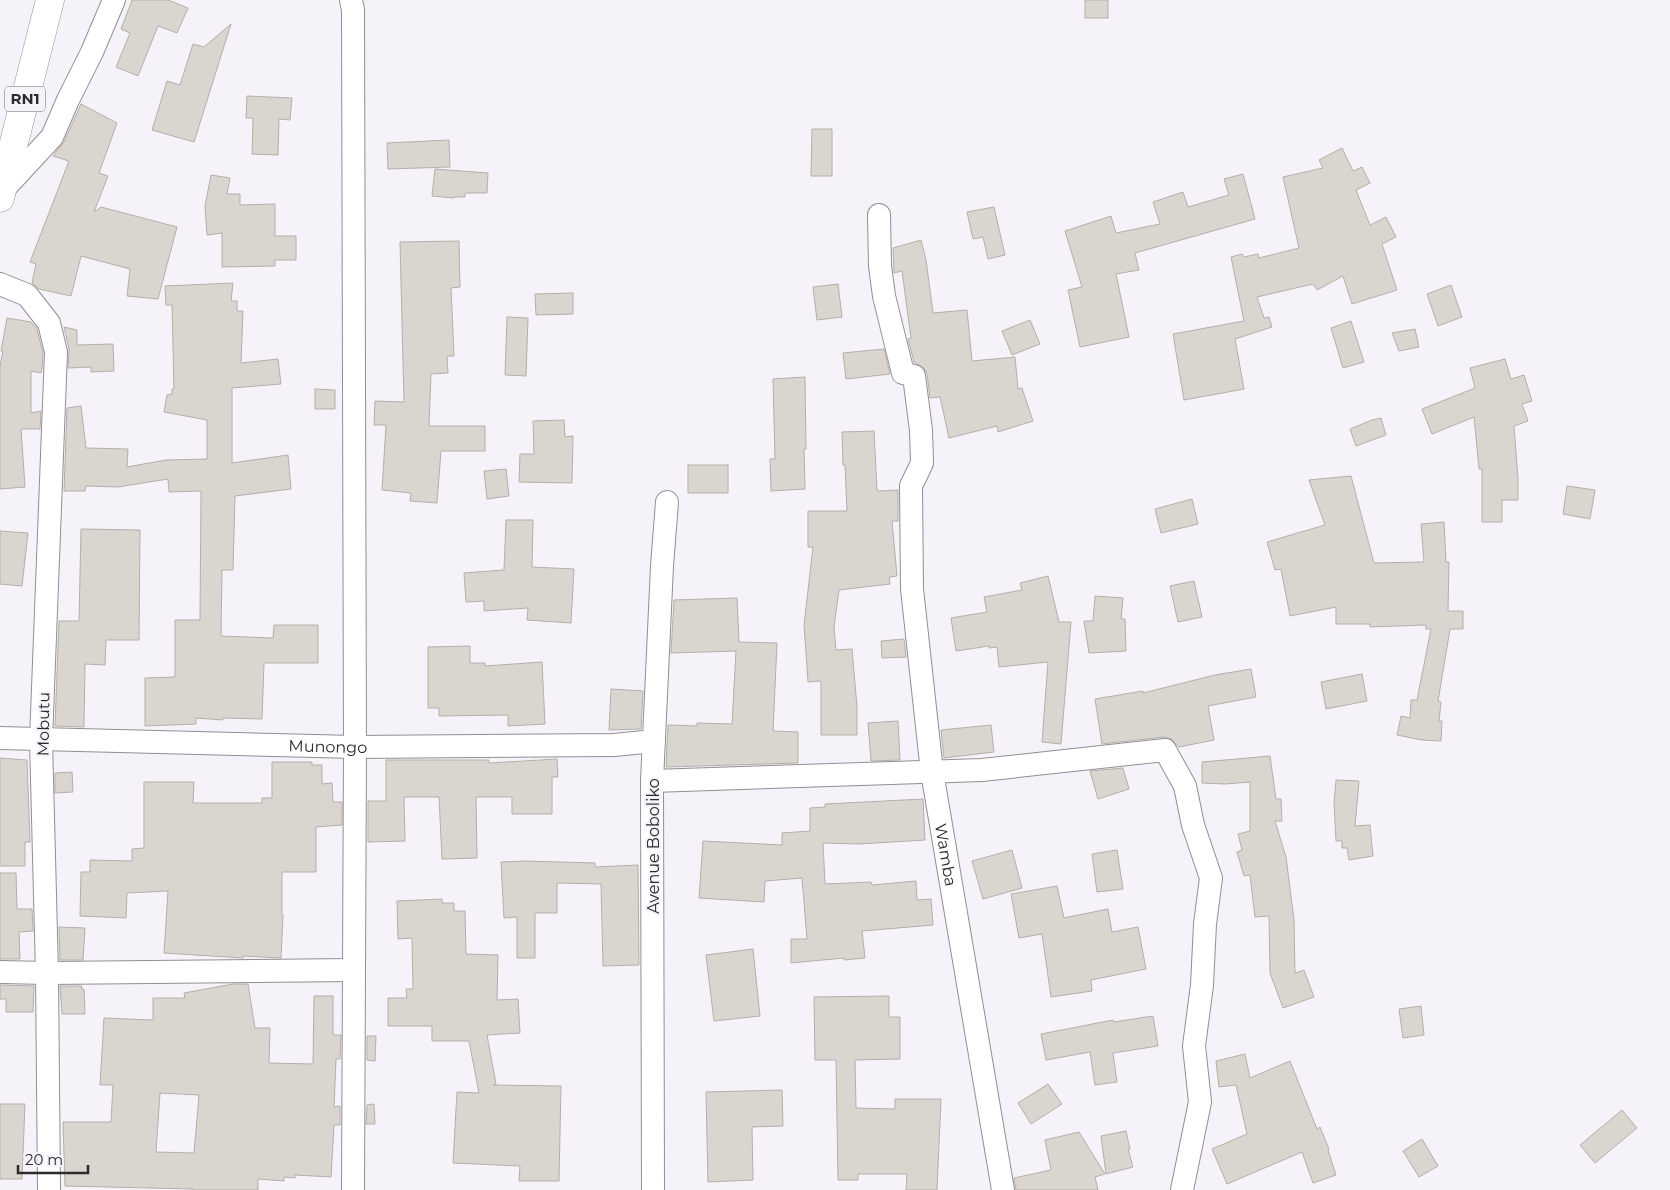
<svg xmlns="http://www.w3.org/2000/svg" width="1670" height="1190" font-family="Montserrat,sans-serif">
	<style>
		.building { fill: #dad5cf; stroke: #b4afaa; fill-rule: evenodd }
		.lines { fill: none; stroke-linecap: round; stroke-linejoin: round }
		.street-casing { stroke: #918e94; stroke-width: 24 }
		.highway-casing { stroke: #918e94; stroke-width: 29 }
		.street { stroke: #fff; stroke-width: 22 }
		.highway { stroke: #fff; stroke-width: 28 }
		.labels { text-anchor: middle; stroke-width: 4; stroke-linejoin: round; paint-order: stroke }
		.shield { fill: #f6f2f9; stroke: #68666a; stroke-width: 1 }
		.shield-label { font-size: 15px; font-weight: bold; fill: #2b2a2c }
		.street-label { font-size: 16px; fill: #2b2a2c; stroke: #f6f2f9 }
	</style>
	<rect width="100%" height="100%" fill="#f6f2f9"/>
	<g class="building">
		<path d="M132,0H168L188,8L177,33L158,26L138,76L116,67L130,33L121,29Z"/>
		<rect x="1085" y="0" width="23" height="18"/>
		<path d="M231,24L194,142L152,130L167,81L180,85L193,44L204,47Z"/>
		<path d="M247,96L292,98L290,120L279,119L278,155L252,154L253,118H246Z"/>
		<path d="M81,104L117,123L99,173L108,176L94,212L101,207L177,227L158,299L127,296L130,269L81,256L71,296L39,289L32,283L36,264L30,262L69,161L53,156L64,142Z"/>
		<path d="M812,129H832V176H811Z"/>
		<path d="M449,140L450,167L388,169L387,143Z"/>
		<path d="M1342,148L1353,171L1362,167L1370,183L1356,190L1370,225L1386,217L1396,237L1382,244L1397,290L1352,304L1343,276L1317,290L1313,284L1257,297L1264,318L1269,317L1272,327L1235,339L1244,389L1184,400L1173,334L1244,321L1231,257L1242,254L1244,257L1258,254L1259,258L1299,248L1283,177L1323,168L1319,160Z"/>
		<path d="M435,169L488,173L487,193H465V197H454V198L432,196Z"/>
		<path d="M1243,174L1255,219L1135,253L1139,270L1116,274L1129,337L1080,347L1068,290L1082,287L1065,231L1111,216L1116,233L1160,224L1153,202L1183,192L1188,207L1229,195L1224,179Z"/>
		<path d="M211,175L230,178L227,194H240V205L275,204V236H296V260H275V266L222,267V233L207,235L205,206Z"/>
		<path d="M994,207L1005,255L988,259L983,237L973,239L967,212Z"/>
		<path d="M921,240L926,260L933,313L967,310L972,361L1015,357L1018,389L1022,388L1033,421L998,432L997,426L949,438L940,397L930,398L927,374L924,368L914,362L908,339L911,338L902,271L894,273L893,248Z"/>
		<path d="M459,241L460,287L451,288L454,356H447L448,373L431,374L429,426H485V451H441L437,503L410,501L411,493L382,490L386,425H374L375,401L404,402L400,242Z"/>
		<path d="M233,283L231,301H237V311H243L241,363L278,359L281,384L232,388V463L288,455L291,489L235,496L233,570H222L221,636L273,638L274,625H318V663H264L262,719L223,718V720L196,718V724L145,726V678L175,677V620H200L201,491L169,492L168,479L118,487L86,486L85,491H64L67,408L81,406L86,448L128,449L127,467L166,460L207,459V420L164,412L167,395L172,394V389H174L172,305H166L165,286Z"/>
		<path d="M838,284L842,317L817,320L813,287Z"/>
		<path d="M1451,285L1462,317L1438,326L1427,294Z"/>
		<path d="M573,293V314L536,315L535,294Z"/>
		<path d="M507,317L528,318L526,376L505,375Z"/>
		<path d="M7,318L31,322L37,329L43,353L42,369L41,373L31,371V413L41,411L40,429H21L25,487L0,489V366L3,351H1Z"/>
		<path d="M1030,320L1040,344L1012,355L1002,331Z"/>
		<path d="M1351,321L1364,362L1343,368L1331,328Z"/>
		<path d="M64,327L77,330V345L113,344L114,371L91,372V367L68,368L69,349Z"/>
		<path d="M1415,329L1419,347L1399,351L1392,333Z"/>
		<path d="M884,349L890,374L846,379L843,353Z"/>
		<path d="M1505,359L1511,379L1524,375L1532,401L1522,404L1528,421L1514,426L1518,478V500H1502V522H1482V469H1479L1474,417L1432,434L1422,409L1475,388L1470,368Z"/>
		<path d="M805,377L806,449H804L805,489L771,491L770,459H775L773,379Z"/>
		<path d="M315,389L335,390V409H315Z"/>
		<path d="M1381,418L1386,435L1356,446L1350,429L1372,420Z"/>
		<path d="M564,420L565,437L573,436L572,483L519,482L520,454H534L533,421Z"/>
		<path d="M874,431L877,491L898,490V521H892L897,576L889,577L890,584L839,590L834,627L836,650L852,649L857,707V735H821V681L808,682L804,625L813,547H808V511H847L845,465H843L842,432Z"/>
		<rect x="688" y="465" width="40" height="28"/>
		<path d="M506,469L509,496L487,499L484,471Z"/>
		<path d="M1351,476L1374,563L1424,562L1421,524L1444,522L1446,562H1449L1448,611H1463V629H1450L1438,701L1441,702L1439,721H1442L1441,741L1422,740L1397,735L1401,716L1410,718L1411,700H1417L1431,629H1426V625L1370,627V624H1336V607L1290,616L1281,569L1275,570L1267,542L1325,525L1309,480Z"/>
		<path d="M1567,486L1595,490L1590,519L1563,514Z"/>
		<path d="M1192,499L1198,524L1161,533L1155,509Z"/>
		<path d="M506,520H533L532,567L574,569L571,623L527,620L528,608L484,611V601L466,602L464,573L504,570Z"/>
		<path d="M81,529L140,530L139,640H106L105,665L85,664L84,727L55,726L59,621H79Z"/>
		<path d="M0,531L28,533L22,586L0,584Z"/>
		<path d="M1048,576L1059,622H1071L1061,744L1042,742L1048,662L999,667L997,647L989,648V646L956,651L951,618L987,612L984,597L1022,590L1020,583Z"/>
		<path d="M1194,581L1202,617L1178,622L1170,586Z"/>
		<path d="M1095,596L1123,598L1121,619H1125L1126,651L1089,653L1084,621H1093Z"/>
		<path d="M737,598L739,642L777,643L773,731L798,732V763L666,767L668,725L697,726V723L732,724L736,651L671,653L674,600Z"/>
		<path d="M904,639L906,657L882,658L881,641Z"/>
		<path d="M470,646V663H485V666L542,662L545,724L508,726V715L439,716V708H428V647Z"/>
		<path d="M1251,669L1256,697L1208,706L1214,740L1179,747L1171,739L1164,737L1102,744L1095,699L1143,691V693L1215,675Z"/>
		<path d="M1362,674L1367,701L1326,709L1321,682Z"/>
		<path d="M611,689L643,691L641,729L609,730Z"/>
		<path d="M898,721L900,760L871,761L868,723Z"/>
		<path d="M991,725L994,752L944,758L941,730Z"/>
		<path d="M1270,756L1276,799H1281L1282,821H1275L1286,857L1294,920L1295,973L1304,970L1314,997L1283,1008L1270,973L1269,916L1255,917L1250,875L1244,876L1237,852L1242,850L1238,834L1250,831V782L1225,784L1202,783V762Z"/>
		<path d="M0,758L27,760L30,842H25V866H0Z"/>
		<path d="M557,759L558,777H552V814H512V797H476L477,858L442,859L439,797H404L405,841L368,842V801H386V760H489V763Z"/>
		<path d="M272,762H312V765H322V784L332,783L333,802H342V825L316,827V872H282V915H283L281,958L243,956V958L164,953L168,891L127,893L126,918L80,916L81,872H90V860L132,861V849L144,848V782H194L193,803H262V798H272Z"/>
		<path d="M1123,768L1129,789L1098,799L1090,771Z"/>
		<path d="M72,772L73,792L55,793V773Z"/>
		<path d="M1336,780L1359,781L1355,826L1370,825L1373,856L1349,860L1347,848H1342V841H1336L1334,803Z"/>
		<path d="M923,799L925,840L859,844L823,843L825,884L871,882L872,885L916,881L917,900L931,899L933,925L862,931L865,958L844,960V958L791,963V939H807L802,878L765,881L764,902L699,898L703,841L782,845V833L810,831V808L825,807V804Z"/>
		<path d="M1012,850L1022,888L983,899L972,861Z"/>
		<path d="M1117,850L1123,889L1097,892L1092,854Z"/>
		<path d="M525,861L595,863V867L638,865L639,965L603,966L601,884L557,883V913H535V958H517V917L504,918L501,862Z"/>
		<path d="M0,873H16L17,909H32L33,931L19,932L20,959H0Z"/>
		<path d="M1057,886L1064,918L1108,909L1112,932L1138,927L1146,969L1091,980L1092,991L1051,997L1042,934L1019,938L1011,894Z"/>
		<path d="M442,899V903H454V911H465L466,954L498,955L497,1000L518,999L520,1033L487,1035L496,1084L493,1085L561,1086L559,1181H519L520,1166L453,1163L457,1092L479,1093L469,1041H432V1026H388V998H407L406,989H413L412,938L398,939L397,901Z"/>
		<path d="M59,927L85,928L83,960H60Z"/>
		<path d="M753,949L760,1016L714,1021L706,955Z"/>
		<path d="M233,984H248L255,1028H270L269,1063L313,1064L314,996H333V1035H341L340,1059H336L334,1107L340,1106V1125H334L331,1177L295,1175V1178L284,1177V1181L258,1179V1190H193V1189L65,1186L63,1122H111L113,1085H100L104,1018L153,1020V998H185L184,993ZM160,1093L199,1095L194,1153L156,1152Z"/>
		<path d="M0,985L34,986L33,1012H6V999H0Z"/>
		<path d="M60,986H82L81,989H84L85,1014H62Z"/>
		<path d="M889,996V1017H900V1059L855,1060L856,1108L895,1109V1099H941L937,1190H906L907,1174H858V1180H838L836,1060H815L814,997Z"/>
		<path d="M1421,1006L1424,1035L1403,1038L1399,1009Z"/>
		<path d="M1153,1016L1158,1046L1113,1053L1117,1082L1095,1085L1090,1052L1046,1060L1041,1034L1113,1020L1114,1022Z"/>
		<path d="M367,1036H376L375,1061L367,1060Z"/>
		<path d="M1245,1054L1250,1078L1290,1061L1317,1129L1320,1127L1329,1149L1328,1150L1336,1175L1313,1183L1302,1152L1227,1184L1212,1149L1247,1134L1236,1085L1219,1087L1216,1061Z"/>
		<path d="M1048,1084L1062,1104L1031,1124L1018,1103Z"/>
		<path d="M782,1090L783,1126L752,1127L753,1180L708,1182L706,1092Z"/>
		<path d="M0,1104H25L22,1179H0Z"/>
		<path d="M374,1104L375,1124H366L367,1105Z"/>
		<path d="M1622,1110L1637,1128L1595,1163L1580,1145Z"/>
		<path d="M1126,1131L1130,1149H1128L1133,1167L1106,1174L1101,1136Z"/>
		<path d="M1079,1132L1105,1174L1095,1177L1098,1190H1016L1014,1178L1051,1170L1045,1140Z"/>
		<path d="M1422,1139L1438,1166L1419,1177L1403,1151Z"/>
	</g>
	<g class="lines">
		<defs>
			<g id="street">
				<path d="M351,0L353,10L355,747L353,1190"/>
				<path d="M0,191L1,192L52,137L68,100L92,52L114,0"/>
				<path id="s1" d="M879,215L880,266L884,296L903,373L914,376L921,430L922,463L911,486L912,589L932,772L1003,1190"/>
				<path d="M0,284L27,295L49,323L56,352L41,740L47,973L49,1190"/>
				<path id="s2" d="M0,738L355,747L614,745L654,741"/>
				<path d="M652,781L982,770L1165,750L1185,786L1193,825L1211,878L1205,924L1202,985L1194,1046L1200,1102L1182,1190"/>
				<path d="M0,972L47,973L354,970"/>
				<path d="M653,1190L652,781L662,566L667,502"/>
			</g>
			<path id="highway" d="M0,198L50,0"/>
		</defs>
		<use href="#street" class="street-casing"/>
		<use href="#highway" class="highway-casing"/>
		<use href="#street" class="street"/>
		<use href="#highway" class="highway"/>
	</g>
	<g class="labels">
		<rect class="shield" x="5" y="86.5" width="40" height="25" rx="4"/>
		<g class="shield-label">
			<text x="25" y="104">RN1</text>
		</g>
		<g class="street-label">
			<text transform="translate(43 724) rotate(-89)" y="6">Mobutu</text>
			<text dy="6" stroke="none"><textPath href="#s2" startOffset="328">Munongo</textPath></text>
			<text transform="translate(653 846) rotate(-90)" y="6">Avenue Boboliko</text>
			<text dy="6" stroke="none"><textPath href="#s1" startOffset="656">Wamba</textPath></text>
		</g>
	</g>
	<path d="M18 1165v8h70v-8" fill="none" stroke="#2b2a2c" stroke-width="2.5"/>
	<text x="25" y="1165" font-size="15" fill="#2b2a2c" stroke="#f6f2f9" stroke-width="4" paint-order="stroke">20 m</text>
</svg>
